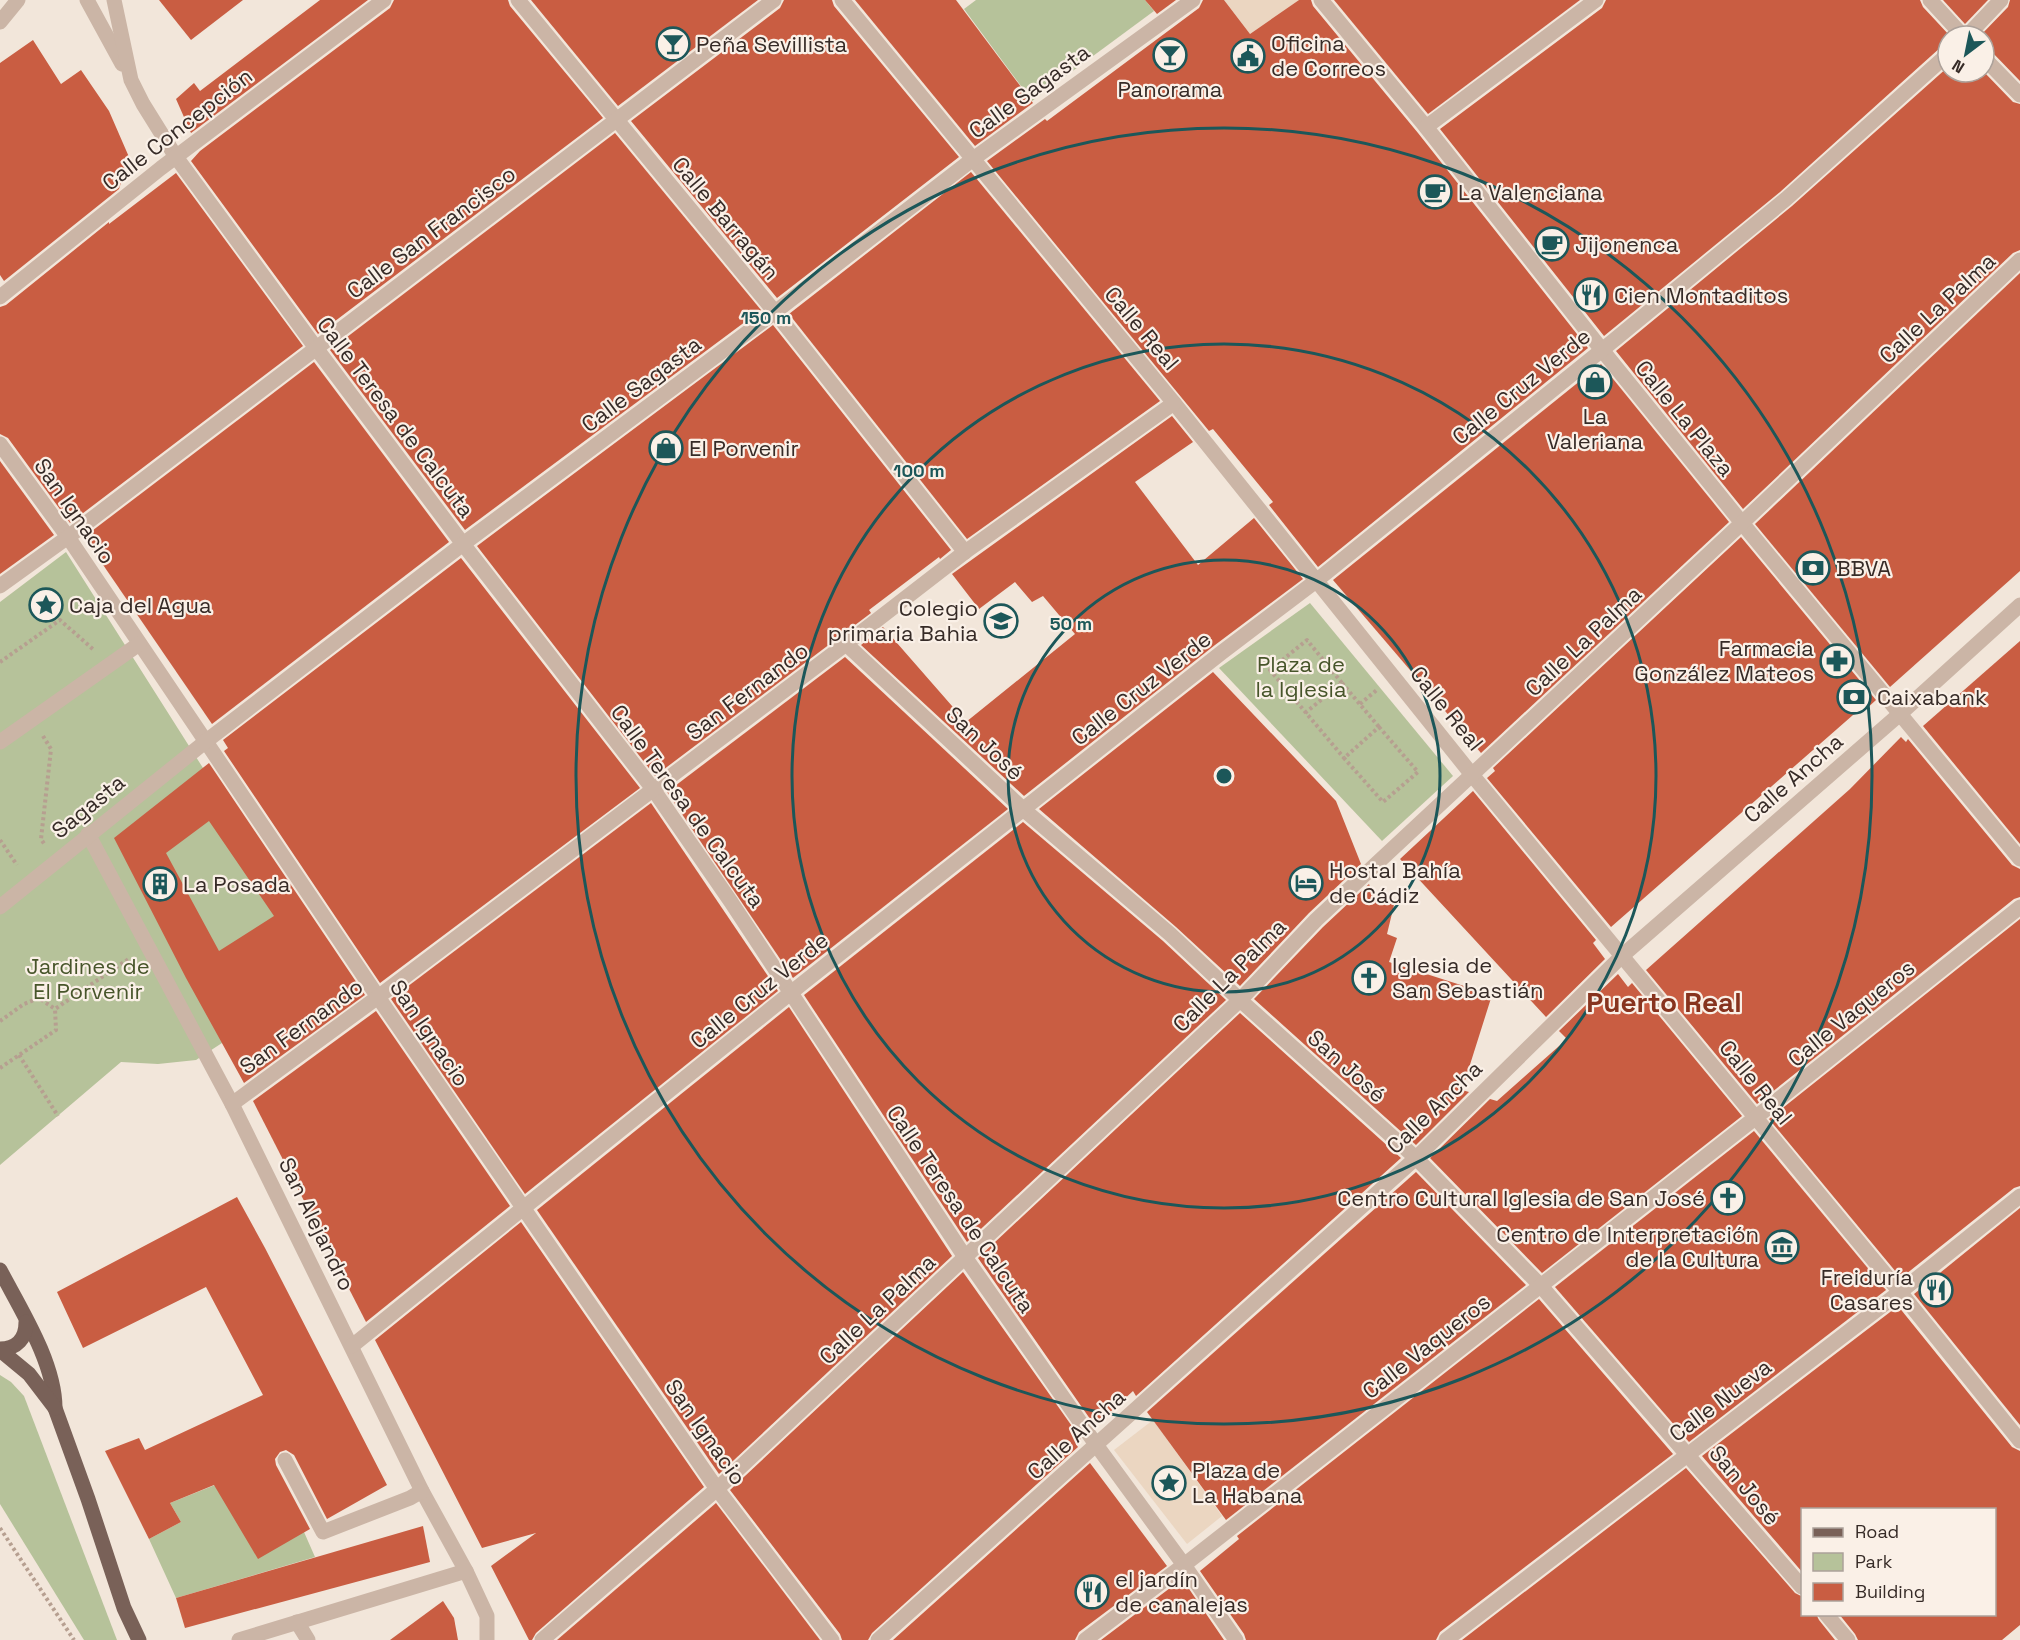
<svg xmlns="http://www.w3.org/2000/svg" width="2020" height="1640" font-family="'Space Grotesk',sans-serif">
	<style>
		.green { fill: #b6c29a }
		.plaza { fill: #ebd6c1 }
		.building { fill: #c95d42; fill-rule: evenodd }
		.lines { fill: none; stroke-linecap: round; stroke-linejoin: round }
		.path { stroke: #b69f90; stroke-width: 4; stroke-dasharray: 3 3; stroke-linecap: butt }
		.minor { stroke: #cbb5a6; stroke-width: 15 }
		.major { stroke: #796158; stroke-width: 15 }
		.ring { fill: none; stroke: #1c5759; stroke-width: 3 }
		.labels { text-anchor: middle; stroke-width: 4.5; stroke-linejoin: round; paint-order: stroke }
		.poi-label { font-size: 22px; fill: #362b27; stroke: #faf0e7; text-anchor: start }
		.street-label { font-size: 22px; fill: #362b27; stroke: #faf0e7 }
		.park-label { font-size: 22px; fill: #47552a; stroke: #faf0e7 }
		.district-label { font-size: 28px; font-weight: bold; fill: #87331e; stroke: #faf0e7 }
		.centre { fill: #1c5759; stroke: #faf0e7; stroke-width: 3 }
		.ring-label { font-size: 18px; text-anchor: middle; font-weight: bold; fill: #1c5759; stroke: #faf0e7; stroke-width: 4.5; stroke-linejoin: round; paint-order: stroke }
	</style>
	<rect width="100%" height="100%" fill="#f2e6da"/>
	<g class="green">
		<path d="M976,0H1145L1154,11L1032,101L964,9Z"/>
		<path d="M66,552L203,768L302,917L222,1043L196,1060L158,1064L121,1062L0,1165V602Z"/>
		<path d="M1310,603L1453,776L1382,841L1219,668Z"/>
		<path d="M0,1375L11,1382L24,1396L117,1640H84L0,1504Z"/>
		<path d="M215,1485L304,1532L315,1557L176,1598L149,1539L181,1522L170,1503Z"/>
	</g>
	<g class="plaza">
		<path d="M1224,0H1299L1250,34Z"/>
		<path d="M1153,1420L1222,1516L1187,1544L1114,1450Z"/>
	</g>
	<g class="building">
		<path d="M159,0H243L191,40Z"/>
		<path d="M320,0H368L191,133L176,99L194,83L200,91Z"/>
		<path d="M394,0H508L510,6L603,118L318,334L191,161L200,151L390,8Z"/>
		<path d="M531,0H758L618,106Z"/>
		<path d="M784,0H832L834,6L959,157L777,298L631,121L780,8Z"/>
		<path d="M855,0H956L1033,103L975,146Z"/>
		<path d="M1145,0H1176L1157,14Z"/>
		<path d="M1203,0H1224L1250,34L1299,0H1311L1313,6L1418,133L1588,348L1318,567L1269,505L1273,502L1213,429L1209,431L987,161L1045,119L1047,121L1199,8Z"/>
		<path d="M1334,0H1580L1428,114Z"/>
		<path d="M1606,0H1920L1923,7L1950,36H1948V44L1941,47L1780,192L1604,336L1440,129L1602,8Z"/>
		<path d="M1943,0H1988L1965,24Z"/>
		<path d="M2010,0H2020V81L1991,51L1984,49V36H1980L2008,7Z"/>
		<path d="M33,40L61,84L81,70L109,111L129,157L119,189L4,281L0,275V63Z"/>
		<path d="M1948,67V72H1984L2013,102L2020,104V250L2013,253L1743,509L1616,351L1792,206Z"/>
		<path d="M615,133L761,310L465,530L330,350Z"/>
		<path d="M971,172L1160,401L967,539L789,314Z"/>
		<path d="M176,173L303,346L70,523L8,438L0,434V307L6,305L109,222V224Z"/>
		<path d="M2020,273V571L1890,687L1755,524Z"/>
		<path d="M773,325L951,550L940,559L939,557L869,610L871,613L655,776L477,546Z"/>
		<path d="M314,362L449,542L212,724L84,537Z"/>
		<path d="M1601,364L1729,522L1481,753L1333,580Z"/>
		<path d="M1172,416L1193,442L1135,482L1198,565L1254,518L1303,579L1215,645L1024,796L861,645L883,627L966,722L1075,634L1043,596L1032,602L1015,582L979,609L952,574Z"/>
		<path d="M0,461L54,535L0,574Z"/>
		<path d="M1741,537L1876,700L1864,711L1861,708L1611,927L1487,778L1495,771L1493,768Z"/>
		<path d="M461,558L640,788L380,983L224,751L228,748L223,740Z"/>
		<path d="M2020,641V844L1923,726Z"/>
		<path d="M845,657L1008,809L793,978L667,792Z"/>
		<path d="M1213,672L1336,801L1361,864L1309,913L1240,986L1176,927L1039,809Z"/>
		<path d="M1901,737L1906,742L1908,739L2012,865L2020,869V897L2014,899L1757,1104L1646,970L1850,789Z"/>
		<path d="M209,763L365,995L244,1083L186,978L114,838ZM209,821L274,916L219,951L166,853Z"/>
		<path d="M1473,791L1596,940L1593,943L1605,959L1546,1017L1400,859Z"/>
		<path d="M651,803L778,991L525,1194L391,999Z"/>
		<path d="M1023,822L1163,941L1226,1000L967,1242L804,995Z"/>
		<path d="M1369,884L1375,898L1394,905L1387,934L1397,938L1389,962L1492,995L1462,1090L1469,1092L1416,1145L1254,999L1323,927Z"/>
		<path d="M2020,919V1186L2014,1188L1901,1278L1769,1119Z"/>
		<path d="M1618,974L1628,987L1632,983L1742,1116L1542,1273L1430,1158L1490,1099L1497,1101L1567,1039L1559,1031Z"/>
		<path d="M789,1007L952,1256L719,1474L537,1210Z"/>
		<path d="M376,1011L510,1206L366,1322L253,1101Z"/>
		<path d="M1240,1013L1401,1158L1136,1396L1133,1391L1095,1426L978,1258Z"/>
		<path d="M1754,1131L1886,1290L1689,1442L1555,1287Z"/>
		<path d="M1416,1172L1526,1285L1226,1520L1147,1412Z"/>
		<path d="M237,1197L265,1248L387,1485L327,1519L294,1455L286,1450L280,1452L275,1459L276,1465L310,1529L258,1559L214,1485L170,1503L181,1522L149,1539L105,1451L139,1438L145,1450L263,1395L206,1287L83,1348L57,1292Z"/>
		<path d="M2020,1208V1425L1914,1294Z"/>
		<path d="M521,1222L704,1487L536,1633L532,1640H529L491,1566L536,1533L482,1548L375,1340Z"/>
		<path d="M963,1272L1081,1439L1076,1444L1078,1447L872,1633L868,1640H842L840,1634L730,1490Z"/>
		<path d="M1539,1299L1673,1454L1440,1632L1436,1640H1246L1244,1634L1200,1571L1239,1539L1237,1536Z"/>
		<path d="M1898,1306L2012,1447L2020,1451V1625L2002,1640H1858L1855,1634L1839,1614H1995V1509H1803V1573L1702,1456Z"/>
		<path d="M1090,1463L1167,1566L1079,1632L1075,1640H893Z"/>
		<path d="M1686,1468L1795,1593L1803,1597V1614H1816L1819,1620L1835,1640H1462Z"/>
		<path d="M716,1503L820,1640H557Z"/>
		<path d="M423,1526L430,1562L185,1628L176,1598Z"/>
		<path d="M1178,1582L1181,1586L1185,1583L1224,1640H1101Z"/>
		<path d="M443,1601L454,1618L458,1640H390Z"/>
	</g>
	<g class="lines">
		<g class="path">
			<path d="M0,662L60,620L95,651"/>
			<path d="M1342,683L1379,727"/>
			<path d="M1360,704L1378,689"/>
			<path d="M1305,713L1342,683L1307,640L1270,670L1344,758"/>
			<path d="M1379,727L1418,772L1383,802L1344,758Z"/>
			<path d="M43,736L51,749L41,839L45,845"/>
			<path d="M0,840L17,865"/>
			<path d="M0,1021L24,1004L39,998L55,1009"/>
			<path d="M19,1055L58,1116"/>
			<path d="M0,1068L56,1030L55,1009L130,958"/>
			<path d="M0,1528L74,1640"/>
		</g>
		<g class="minor">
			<path d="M87,0L122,64"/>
			<path d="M114,0L131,80L143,104L176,157L316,348L463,544L653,789L731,902L965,1257L1097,1446L1184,1565L1236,1640"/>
			<path d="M518,0L775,312L965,552"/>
			<path d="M842,0L1174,403L1473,776L1900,1292L2020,1441"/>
			<path d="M1321,0L1426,127L1602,350L1742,523L2020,859"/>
			<path d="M1930,0L1963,36"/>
			<path d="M0,22L18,0"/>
			<path d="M1967,36L2001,0"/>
			<path d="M1984,58L2020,95"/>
			<path d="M1426,127L1596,0"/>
			<path d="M0,297L161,168L384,0"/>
			<path d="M0,444L68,537L378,997L717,1489L832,1640"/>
			<path d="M0,586L68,537L774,0"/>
			<path d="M846,644L1023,809L1170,934L1240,1000L1416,1158L1540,1285L1802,1587"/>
			<path d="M0,742L139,644"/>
			<path d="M88,834L232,1104L422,1491L466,1571L487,1616V1640"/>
			<path d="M0,907L205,742L463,544L775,312L973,159L1193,0"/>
			<path d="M232,1104L378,997L846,644L965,552L1174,403"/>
			<path d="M352,1346L803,983L1221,653L1316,581L1602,350L1786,199L1948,54"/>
			<path d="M285,1460L323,1532L410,1498L422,1491"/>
			<path d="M1826,1614L1848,1640"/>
			<path d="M297,1622L308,1640"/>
			<path d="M239,1640L466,1571"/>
			<path d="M542,1640L717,1489L1240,1000L1316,920L1742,523L2020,260"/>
			<path d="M878,1640L1416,1158L1623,955L1901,713L2020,605"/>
			<path d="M1085,1640L1184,1565L1755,1118L2020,907"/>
			<path d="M1446,1640L1900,1292L2020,1196"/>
		</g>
		<g class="major">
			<path d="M0,1270C21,1310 55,1363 55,1408L88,1499L124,1608L139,1640"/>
			<path d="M0,1349C17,1349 26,1338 26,1322"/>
			<path d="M0,1350L29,1374L55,1408"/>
		</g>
	</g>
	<g class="ring">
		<circle cx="1224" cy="776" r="216"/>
		<circle cx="1224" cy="776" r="432"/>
		<circle cx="1224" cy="776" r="648"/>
	</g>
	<defs>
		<symbol id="bar-ring" viewBox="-11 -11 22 22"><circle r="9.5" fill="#faf0e7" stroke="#1c5759" stroke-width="1.5"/><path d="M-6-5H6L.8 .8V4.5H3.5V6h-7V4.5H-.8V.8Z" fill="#1c5759"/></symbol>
		<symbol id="civic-ring" viewBox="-11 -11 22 22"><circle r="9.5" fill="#faf0e7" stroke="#1c5759" stroke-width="1.5"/><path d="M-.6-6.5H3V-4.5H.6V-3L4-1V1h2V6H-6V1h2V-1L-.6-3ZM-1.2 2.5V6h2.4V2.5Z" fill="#1c5759"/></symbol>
		<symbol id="cafe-ring" viewBox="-11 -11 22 22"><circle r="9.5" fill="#faf0e7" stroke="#1c5759" stroke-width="1.5"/><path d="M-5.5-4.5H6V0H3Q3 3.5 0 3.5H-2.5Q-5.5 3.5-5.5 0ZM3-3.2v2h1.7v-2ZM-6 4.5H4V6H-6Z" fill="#1c5759"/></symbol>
		<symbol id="restaurant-ring" viewBox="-11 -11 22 22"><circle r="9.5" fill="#faf0e7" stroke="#1c5759" stroke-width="1.5"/><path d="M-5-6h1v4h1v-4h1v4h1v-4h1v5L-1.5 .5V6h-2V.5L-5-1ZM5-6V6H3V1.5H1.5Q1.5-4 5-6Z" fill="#1c5759"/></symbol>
		<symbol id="shop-ring" viewBox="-11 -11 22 22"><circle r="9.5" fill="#faf0e7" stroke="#1c5759" stroke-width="1.5"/><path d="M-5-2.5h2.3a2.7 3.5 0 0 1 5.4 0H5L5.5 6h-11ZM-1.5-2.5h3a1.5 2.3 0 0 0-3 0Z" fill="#1c5759"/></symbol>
		<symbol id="bank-ring" viewBox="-11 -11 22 22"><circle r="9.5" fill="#faf0e7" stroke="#1c5759" stroke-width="1.5"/><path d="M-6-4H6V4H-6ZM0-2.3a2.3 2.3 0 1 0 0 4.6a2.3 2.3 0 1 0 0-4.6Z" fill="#1c5759"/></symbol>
		<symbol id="sight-ring" viewBox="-11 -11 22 22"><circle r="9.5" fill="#faf0e7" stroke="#1c5759" stroke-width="1.5"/><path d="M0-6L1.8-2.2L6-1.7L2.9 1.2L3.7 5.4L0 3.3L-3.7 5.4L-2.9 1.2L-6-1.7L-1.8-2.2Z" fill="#1c5759"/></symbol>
		<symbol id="school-ring" viewBox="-11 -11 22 22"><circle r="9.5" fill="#faf0e7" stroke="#1c5759" stroke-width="1.5"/><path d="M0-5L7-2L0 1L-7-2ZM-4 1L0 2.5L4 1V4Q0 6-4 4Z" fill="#1c5759"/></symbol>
		<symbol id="pharmacy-ring" viewBox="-11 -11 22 22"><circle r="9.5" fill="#faf0e7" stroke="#1c5759" stroke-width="1.5"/><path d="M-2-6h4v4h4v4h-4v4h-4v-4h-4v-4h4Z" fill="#1c5759"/></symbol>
		<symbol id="hotel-ring" viewBox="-11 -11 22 22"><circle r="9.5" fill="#faf0e7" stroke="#1c5759" stroke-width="1.5"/><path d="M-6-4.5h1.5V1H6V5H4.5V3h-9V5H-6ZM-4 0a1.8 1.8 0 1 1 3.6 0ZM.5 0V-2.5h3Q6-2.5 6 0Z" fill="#1c5759"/></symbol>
		<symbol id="building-ring" viewBox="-11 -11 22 22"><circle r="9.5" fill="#faf0e7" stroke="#1c5759" stroke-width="1.5"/><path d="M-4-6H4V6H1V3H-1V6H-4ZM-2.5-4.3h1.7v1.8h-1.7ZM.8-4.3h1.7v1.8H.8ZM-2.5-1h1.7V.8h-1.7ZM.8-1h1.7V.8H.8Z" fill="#1c5759"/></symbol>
		<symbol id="church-ring" viewBox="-11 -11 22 22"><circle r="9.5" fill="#faf0e7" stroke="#1c5759" stroke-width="1.5"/><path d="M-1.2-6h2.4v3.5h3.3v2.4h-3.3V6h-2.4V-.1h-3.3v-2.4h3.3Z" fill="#1c5759"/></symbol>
		<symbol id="museum-ring" viewBox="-11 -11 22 22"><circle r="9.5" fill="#faf0e7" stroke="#1c5759" stroke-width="1.5"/><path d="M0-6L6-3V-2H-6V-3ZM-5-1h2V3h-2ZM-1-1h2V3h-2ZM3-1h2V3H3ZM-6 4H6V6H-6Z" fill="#1c5759"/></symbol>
	</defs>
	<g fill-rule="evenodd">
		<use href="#bar-ring" x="654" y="25" width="38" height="38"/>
		<use href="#bar-ring" x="1151" y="36" width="38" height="38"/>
		<use href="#civic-ring" x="1229" y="37" width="38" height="38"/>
		<use href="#cafe-ring" x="1416" y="173" width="38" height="38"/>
		<use href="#cafe-ring" x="1533" y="225" width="38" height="38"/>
		<use href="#restaurant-ring" x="1572" y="276" width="38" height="38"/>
		<use href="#shop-ring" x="1576" y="363" width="38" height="38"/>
		<use href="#shop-ring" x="647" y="429" width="38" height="38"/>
		<use href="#bank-ring" x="1794" y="549" width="38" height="38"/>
		<use href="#sight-ring" x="27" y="586" width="38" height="38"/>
		<use href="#school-ring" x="982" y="602" width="38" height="38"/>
		<use href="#pharmacy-ring" x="1818" y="642" width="38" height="38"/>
		<use href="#bank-ring" x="1835" y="678" width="38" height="38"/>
		<use href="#hotel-ring" x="1287" y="864" width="38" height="38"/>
		<use href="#building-ring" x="141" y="865" width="38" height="38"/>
		<use href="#church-ring" x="1350" y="959" width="38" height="38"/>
		<use href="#church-ring" x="1709" y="1179" width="38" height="38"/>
		<use href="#museum-ring" x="1763" y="1228" width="38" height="38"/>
		<use href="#restaurant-ring" x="1917" y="1271" width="38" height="38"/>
		<use href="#sight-ring" x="1150" y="1464" width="38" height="38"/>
		<use href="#restaurant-ring" x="1073" y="1573" width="38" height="38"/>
	</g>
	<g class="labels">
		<g class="poi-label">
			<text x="1271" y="51">Oficina<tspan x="1271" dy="25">de Correos</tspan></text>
			<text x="696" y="52">Peña Sevillista</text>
			<text x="1170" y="97" text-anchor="middle">Panorama</text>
			<text x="1458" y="200">La Valenciana</text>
			<text x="1575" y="252">Jijonenca</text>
			<text x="1614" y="303">Cien Montaditos</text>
			<text x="1595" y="424" text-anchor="middle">La<tspan x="1595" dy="25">Valeriana</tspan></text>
			<text x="689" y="456">El Porvenir</text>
			<text x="1836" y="576">BBVA</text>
			<text x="69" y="613">Caja del Agua</text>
			<text x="978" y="616" text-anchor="end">Colegio<tspan x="978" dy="25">primaria Bahia</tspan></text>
			<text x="1814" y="656" text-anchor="end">Farmacia<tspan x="1814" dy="25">González Mateos</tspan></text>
			<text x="1877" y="705">Caixabank</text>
			<text x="1329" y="878">Hostal Bahía<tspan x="1329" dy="25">de Cádiz</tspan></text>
			<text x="183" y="892">La Posada</text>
			<text x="1392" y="973">Iglesia de<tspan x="1392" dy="25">San Sebastián</tspan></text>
			<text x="1705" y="1206" text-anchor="end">Centro Cultural Iglesia de San José</text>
			<text x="1759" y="1242" text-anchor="end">Centro de Interpretación<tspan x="1759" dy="25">de la Cultura</tspan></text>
			<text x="1913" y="1285" text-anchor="end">Freiduría<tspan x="1913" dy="25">Casares</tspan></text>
			<text x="1192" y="1478">Plaza de<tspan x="1192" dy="25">La Habana</tspan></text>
			<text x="1115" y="1587">el jardín<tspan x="1115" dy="25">de canalejas</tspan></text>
		</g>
		<g class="street-label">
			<text transform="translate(1029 91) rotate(-36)" y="8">Calle Sagasta</text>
			<text transform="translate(177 129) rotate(-38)" y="8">Calle Concepción</text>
			<text transform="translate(726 218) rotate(50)" y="8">Calle Barragán</text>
			<text transform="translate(431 232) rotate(-37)" y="8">Calle San Francisco</text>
			<text transform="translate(1937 308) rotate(-43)" y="8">Calle La Palma</text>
			<text transform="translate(1142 328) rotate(50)" y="8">Calle Real</text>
			<text transform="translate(641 384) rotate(-37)" y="8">Calle Sagasta</text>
			<text transform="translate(1521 386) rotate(-39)" y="8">Calle Cruz Verde</text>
			<text transform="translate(396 417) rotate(53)" y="8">Calle Teresa de Calcuta</text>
			<text transform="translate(1685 418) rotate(51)" y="8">Calle La Plaza</text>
			<text transform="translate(75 511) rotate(55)" y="8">San Ignacio</text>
			<text transform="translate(1583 641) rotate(-43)" y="8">Calle La Palma</text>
			<text transform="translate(1141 688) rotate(-38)" y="8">Calle Cruz Verde</text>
			<text transform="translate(747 691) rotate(-37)" y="8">San Fernando</text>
			<text transform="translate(1447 708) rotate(51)" y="8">Calle Real</text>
			<text transform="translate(985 743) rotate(43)" y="8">San José</text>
			<text transform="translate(1793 778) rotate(-41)" y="8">Calle Ancha</text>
			<text transform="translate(88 806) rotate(-39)" y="8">Sagasta</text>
			<text transform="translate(688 806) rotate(54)" y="8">Calle Teresa de Calcuta</text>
			<text transform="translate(1229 975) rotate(-45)" y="8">Calle La Palma</text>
			<text transform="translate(759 990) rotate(-39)" y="8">Calle Cruz Verde</text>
			<text transform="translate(1851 1013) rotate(-39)" y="8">Calle Vaqueros</text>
			<text transform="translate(301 1026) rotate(-36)" y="8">San Fernando</text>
			<text transform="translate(430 1033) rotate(56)" y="8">San Ignacio</text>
			<text transform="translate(1347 1066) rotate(42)" y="8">San José</text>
			<text transform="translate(1756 1082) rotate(51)" y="8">Calle Real</text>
			<text transform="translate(1434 1107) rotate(-44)" y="8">Calle Ancha</text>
			<text transform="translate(961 1209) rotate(56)" y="8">Calle Teresa de Calcuta</text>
			<text transform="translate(317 1224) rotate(64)" y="8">San Alejandro</text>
			<text transform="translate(877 1309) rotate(-43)" y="8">Calle La Palma</text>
			<text transform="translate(1426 1346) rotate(-38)" y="8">Calle Vaqueros</text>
			<text transform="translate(1720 1400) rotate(-37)" y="8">Calle Nueva</text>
			<text transform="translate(706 1432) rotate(55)" y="8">San Ignacio</text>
			<text transform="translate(1076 1434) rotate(-42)" y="8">Calle Ancha</text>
			<text transform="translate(1745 1485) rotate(50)" y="8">San José</text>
		</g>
		<g class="park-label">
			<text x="1301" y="672">Plaza de<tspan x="1301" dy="25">la Iglesia</tspan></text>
			<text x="88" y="974">Jardines de<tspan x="88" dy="25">El Porvenir</tspan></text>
		</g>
		<g class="district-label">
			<text x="1664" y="1012">Puerto Real</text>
		</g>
	</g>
	<circle cx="1224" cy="776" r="9" class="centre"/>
	<g class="ring-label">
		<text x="766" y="324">150 m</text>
		<text x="919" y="477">100 m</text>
		<text x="1071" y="630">50 m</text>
	</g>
	<rect x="1801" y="1508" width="195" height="108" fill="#faf0e7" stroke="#aca19a" stroke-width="1.5"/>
	<rect x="1813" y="1528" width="30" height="9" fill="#796158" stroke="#aca19a" stroke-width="1.5"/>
	<text x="1855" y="1538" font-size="18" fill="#362b27">Road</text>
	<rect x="1813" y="1553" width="30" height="18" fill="#b6c29a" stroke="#aca19a" stroke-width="1.5"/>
	<text x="1855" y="1568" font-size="18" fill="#362b27">Park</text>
	<rect x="1813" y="1583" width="30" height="18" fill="#c95d42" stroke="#aca19a" stroke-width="1.5"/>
	<text x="1855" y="1598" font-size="18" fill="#362b27">Building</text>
	<g transform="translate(1966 54) rotate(212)"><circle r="28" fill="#faf0e7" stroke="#aca19a" stroke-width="1.5"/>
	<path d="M0-4.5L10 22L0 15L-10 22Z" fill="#1c5759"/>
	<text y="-9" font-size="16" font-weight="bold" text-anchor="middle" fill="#362b27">N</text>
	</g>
</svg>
